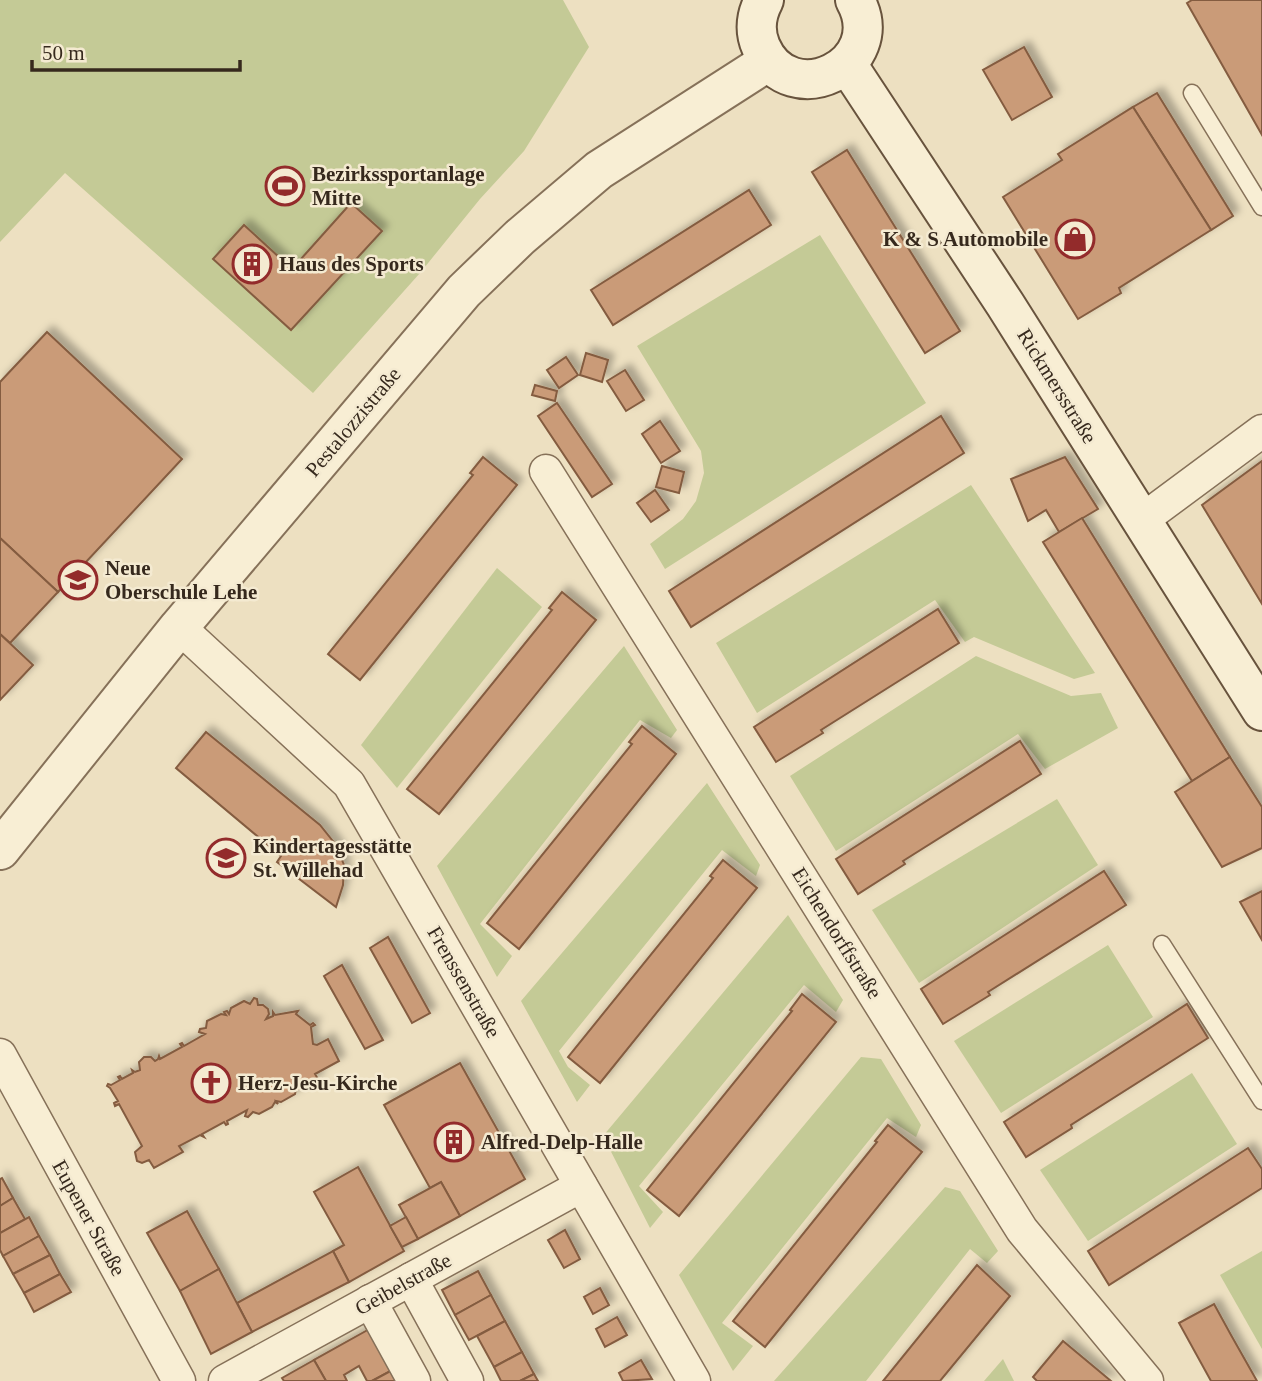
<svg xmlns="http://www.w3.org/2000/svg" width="1262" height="1381" font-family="Georgia,serif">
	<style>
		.green { fill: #c4ca96 }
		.building { fill: #ca9b78; stroke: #845c40; stroke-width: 2; filter: url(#shadow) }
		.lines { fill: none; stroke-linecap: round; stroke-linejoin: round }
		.service-casing { stroke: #867159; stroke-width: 19 }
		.minor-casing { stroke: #867159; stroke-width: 35 }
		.tertiary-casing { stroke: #867159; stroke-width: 42 }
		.secondary-casing { stroke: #68533d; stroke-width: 42 }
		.service { stroke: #f8eed4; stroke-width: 16 }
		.minor { stroke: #f8eed4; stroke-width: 32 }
		.tertiary { stroke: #f8eed4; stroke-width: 38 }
		.secondary { stroke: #f8eed4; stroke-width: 38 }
		.labels { text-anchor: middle; stroke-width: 5; stroke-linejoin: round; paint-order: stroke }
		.poi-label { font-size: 21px; font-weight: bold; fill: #36291d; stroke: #f4ead1; text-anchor: start }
		.street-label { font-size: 21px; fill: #36291d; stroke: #f4ead1 }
	</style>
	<defs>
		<filter id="shadow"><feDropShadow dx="6" dy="-6" stdDeviation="3.5" flood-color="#0004"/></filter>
	</defs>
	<rect width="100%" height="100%" fill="#ede0c1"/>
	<g class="green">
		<path d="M0,0H563L589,47L524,151L480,199L420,273L313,393L65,173L0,242Z"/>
		<path d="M820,235L926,403L665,569L650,544L683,519L696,501L704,473L701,451L637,346Z"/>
		<path d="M971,485L1095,673L1074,679L974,637L965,642L935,600L757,713L716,643Z"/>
		<path d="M497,568L542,607L397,788L361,745Z"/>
		<path d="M624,646L677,730L671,738L640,720L480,924L512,956L497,977L437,866Z"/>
		<path d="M976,656L1071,696L1101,693L1118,728L1045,769L1018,734L836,851L790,776Z"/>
		<path d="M707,783L760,865L756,876L722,850L559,1051L568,1067L590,1085L577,1102L521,1001Z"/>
		<path d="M1057,799L1098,865L919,983L872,910Z"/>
		<path d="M788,915L843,1000L836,1012L804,985L639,1186L663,1212L650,1228L603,1136Z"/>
		<path d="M1108,945L1153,1017L1001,1113L954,1041Z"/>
		<path d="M861,1057L881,1059L921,1125L916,1137L887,1118L722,1323L753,1346L733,1371L679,1275Z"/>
		<path d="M1192,1073L1237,1144L1088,1241L1040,1170Z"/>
		<path d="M945,1187L960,1191L998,1251L987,1263L970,1249L866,1381H774Z"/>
		<path d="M1262,1251V1349L1220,1275Z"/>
		<path d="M1003,1359L1014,1381H984Z"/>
	</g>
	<g class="building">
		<path d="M1192,0H1262V135L1187,3Z"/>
		<path d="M1024,47L1052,97L1012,120L983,70Z"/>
		<path d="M1157,93L1233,216L1211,230L1133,107Z"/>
		<path d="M1133,107L1211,230L1119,288L1121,293L1078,319L1003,197L1062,160L1058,154Z"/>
		<path d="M847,150L960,331L925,353L812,172Z"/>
		<path d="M749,190L771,225L613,325L591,290Z"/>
		<path d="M351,203L382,231L291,330L213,259L244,225L292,269Z"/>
		<path d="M47,332L182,459L58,592L0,538V382Z"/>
		<path d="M586,353L608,360L602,382L580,375Z"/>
		<path d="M566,357L578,375L559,388L547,370Z"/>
		<path d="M625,370L644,400L626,411L607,381Z"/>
		<path d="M535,385L557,391L555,401L532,395Z"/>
		<path d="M557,403L612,484L592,497L538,416Z"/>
		<path d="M941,416L964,453L691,627L669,591Z"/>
		<path d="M660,421L680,451L661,463L642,434Z"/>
		<path d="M483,457L517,485L360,680L328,654L473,475L470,473Z"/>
		<path d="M1065,457L1098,509L1059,532L1046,510L1028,521L1011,479Z"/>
		<path d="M1262,461V604L1202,505Z"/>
		<path d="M662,466L684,472L679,493L656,487Z"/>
		<path d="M655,490L669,510L651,522L637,503Z"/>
		<path d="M1082,518L1230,757L1192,781L1043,542Z"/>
		<path d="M0,538L58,592L10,643L0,634Z"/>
		<path d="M562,592L596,620L439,814L407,789L552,610L549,608Z"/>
		<path d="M938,609L959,643L821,730L823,733L776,762L754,727Z"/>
		<path d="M0,634L33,665L0,700Z"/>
		<path d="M642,726L676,754L519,949L487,923L632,744L629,742Z"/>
		<path d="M206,732L320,825L336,845L344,865L343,885L336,907L277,862L281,856L176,768Z"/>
		<path d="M1020,741L1041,774L903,861L905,864L858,894L836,859Z"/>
		<path d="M1230,757L1262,807V848L1222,867L1175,792Z"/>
		<path d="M723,860L757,888L600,1083L568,1057L713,878L710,876Z"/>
		<path d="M1104,871L1126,905L988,992L990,995L943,1024L921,989Z"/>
		<path d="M1262,891V940L1240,902Z"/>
		<path d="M388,937L430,1013L412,1023L370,948Z"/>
		<path d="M342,965L383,1040L365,1049L324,976Z"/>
		<path d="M802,994L836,1022L679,1216L647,1190L792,1011L790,1010Z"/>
		<path d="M254,998L257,999L258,1005H263L268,1009L269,1014L266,1019L273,1016V1012L275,1015L298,1011L296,1014L310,1025L313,1023L315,1025L311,1027L313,1044L317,1045L328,1039L339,1061L315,1074L318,1079L305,1085L304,1088L296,1089L295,1094L281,1102L276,1101L278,1104L275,1102L272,1107L259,1114L253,1112L248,1117L245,1116L247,1110L227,1121L228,1124L226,1125L224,1122L202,1134L204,1137L200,1135L179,1146L183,1152L154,1168L149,1160L142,1163L137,1161L135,1152L142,1146L119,1104L115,1106L114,1103L118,1101L110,1088L107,1086L108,1084L111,1085L120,1080L118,1077L120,1076L122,1079L133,1073L132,1070L135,1072L140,1070L139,1062L144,1057H151L155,1061L158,1059L159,1056L160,1059L182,1047L180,1044L182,1043L184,1046L205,1034L199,1032L200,1029L206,1028L207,1021L221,1014L226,1015L224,1012L227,1011L229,1014L231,1008L244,1001L250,1004Z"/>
		<path d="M1187,1004L1208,1038L1071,1125L1072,1128L1026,1157L1004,1122Z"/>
		<path d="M460,1063L525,1179L460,1216L441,1182L430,1188L384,1105Z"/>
		<path d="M888,1125L922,1152L765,1347L733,1321L877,1142L875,1141Z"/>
		<path d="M1248,1148L1262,1169V1188L1109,1285L1088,1251Z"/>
		<path d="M358,1167L404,1251L349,1282L333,1251L344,1245L314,1192Z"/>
		<path d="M2,1178L13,1198L0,1206V1179Z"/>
		<path d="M441,1182L460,1216L418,1239L399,1205Z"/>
		<path d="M13,1198L25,1219L0,1233V1206Z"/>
		<path d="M187,1211L219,1269L180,1291L147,1233Z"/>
		<path d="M29,1217L39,1236L3,1256L0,1250V1233Z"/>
		<path d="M406,1217L418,1239L402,1247L390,1226Z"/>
		<path d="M565,1230L580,1259L564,1268L548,1240Z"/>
		<path d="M39,1236L50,1255L13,1274L3,1256Z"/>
		<path d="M333,1251L349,1282L252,1332L237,1303Z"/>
		<path d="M50,1255L60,1274L24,1293L13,1274Z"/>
		<path d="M977,1265L1010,1296L940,1381H883Z"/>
		<path d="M219,1269L252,1332L211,1354L180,1291Z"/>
		<path d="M478,1271L491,1295L455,1315L442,1290Z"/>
		<path d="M60,1274L71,1292L34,1312L24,1293Z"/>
		<path d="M600,1288L609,1305L593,1314L584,1297Z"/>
		<path d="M491,1295L505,1321L469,1340L455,1315Z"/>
		<path d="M1214,1304L1231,1335L1257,1381H1211L1179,1323Z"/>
		<path d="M617,1317L627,1335L605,1347L596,1329Z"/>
		<path d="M505,1321L522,1352L494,1367L477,1336Z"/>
		<path d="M373,1327L396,1368L372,1381H367L359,1366L344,1375L347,1381H326L314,1360Z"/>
		<path d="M1063,1341L1111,1381H1037L1033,1377Z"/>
		<path d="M522,1352L534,1374L520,1381H501L494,1367Z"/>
		<path d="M314,1360L326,1381H284L282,1378Z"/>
		<path d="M641,1360L652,1379L623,1381L619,1373Z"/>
		<path d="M396,1368L403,1381H372Z"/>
		<path d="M534,1374L538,1381H520Z"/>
	</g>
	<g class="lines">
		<defs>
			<g id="service">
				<path d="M1192,93L1262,207"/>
				<path d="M1162,944L1262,1101"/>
			</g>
			<g id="minor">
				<path d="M546,471L1022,1230L1147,1381"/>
				<path d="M1142,520L1262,431"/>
				<path d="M179,627L349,784L694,1381"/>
				<path d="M0,1055L179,1381"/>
				<path d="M411,1279L467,1381"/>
				<path d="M370,1301L414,1381"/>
				<path d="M225,1381L581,1186"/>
			</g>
			<path id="tertiary" d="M0,850L179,627L464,291L520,237L599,170L769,61"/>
			<g id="secondary">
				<path d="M764,0C756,15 754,31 761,47C790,114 891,65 855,0"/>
				<path d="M847,64L1005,304L1262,711"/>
			</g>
		</defs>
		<use href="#service" class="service-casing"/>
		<use href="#minor" class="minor-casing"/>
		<use href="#tertiary" class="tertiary-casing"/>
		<use href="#secondary" class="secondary-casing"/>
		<use href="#service" class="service"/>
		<use href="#minor" class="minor"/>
		<use href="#tertiary" class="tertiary"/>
		<use href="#secondary" class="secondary"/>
	</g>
	<defs>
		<symbol id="stadium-ring" viewBox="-11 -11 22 22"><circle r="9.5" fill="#f4ead1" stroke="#932b2b" stroke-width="1.5"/><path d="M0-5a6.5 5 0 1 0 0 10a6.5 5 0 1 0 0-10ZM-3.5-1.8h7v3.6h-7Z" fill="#932b2b"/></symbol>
		<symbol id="shop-ring" viewBox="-11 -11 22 22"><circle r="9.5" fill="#f4ead1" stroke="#932b2b" stroke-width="1.5"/><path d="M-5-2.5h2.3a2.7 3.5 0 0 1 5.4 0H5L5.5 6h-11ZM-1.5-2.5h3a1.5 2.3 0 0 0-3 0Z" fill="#932b2b"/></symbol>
		<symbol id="building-ring" viewBox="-11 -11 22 22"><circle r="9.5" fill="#f4ead1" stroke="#932b2b" stroke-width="1.5"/><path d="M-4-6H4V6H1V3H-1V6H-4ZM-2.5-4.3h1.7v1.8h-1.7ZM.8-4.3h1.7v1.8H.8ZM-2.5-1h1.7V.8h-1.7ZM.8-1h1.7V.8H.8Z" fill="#932b2b"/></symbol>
		<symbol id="school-ring" viewBox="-11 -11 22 22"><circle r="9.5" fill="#f4ead1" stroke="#932b2b" stroke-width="1.5"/><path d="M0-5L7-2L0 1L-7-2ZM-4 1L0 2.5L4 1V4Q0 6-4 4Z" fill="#932b2b"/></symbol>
		<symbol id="church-ring" viewBox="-11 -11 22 22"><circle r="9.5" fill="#f4ead1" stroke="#932b2b" stroke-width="1.5"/><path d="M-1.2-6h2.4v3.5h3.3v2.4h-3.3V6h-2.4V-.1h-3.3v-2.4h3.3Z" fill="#932b2b"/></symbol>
	</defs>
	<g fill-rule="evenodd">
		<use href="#stadium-ring" x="263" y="164" width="44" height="44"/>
		<use href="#shop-ring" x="1053" y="217" width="44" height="44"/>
		<use href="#building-ring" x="230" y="242" width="44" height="44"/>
		<use href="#school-ring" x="56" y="558" width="44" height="44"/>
		<use href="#school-ring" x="204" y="836" width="44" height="44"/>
		<use href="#church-ring" x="189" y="1061" width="44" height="44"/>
		<use href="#building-ring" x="432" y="1120" width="44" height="44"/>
	</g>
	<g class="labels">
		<g class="poi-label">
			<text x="312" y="181">Bezirkssportanlage<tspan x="312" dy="24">Mitte</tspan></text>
			<text x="1048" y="246" text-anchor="end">K &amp; S Automobile</text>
			<text x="279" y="271">Haus des Sports</text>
			<text x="105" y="575">Neue<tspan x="105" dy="24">Oberschule Lehe</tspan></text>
			<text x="253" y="853">Kindertagesstätte<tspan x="253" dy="24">St. Willehad</tspan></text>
			<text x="238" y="1090">Herz-Jesu-Kirche</text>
			<text x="481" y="1149">Alfred-Delp-Halle</text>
		</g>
		<g class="street-label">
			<text transform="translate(1057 386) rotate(58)" y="7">Rickmersstraße</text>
			<text transform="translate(353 422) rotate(-50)" y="7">Pestalozzistraße</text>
			<text transform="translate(837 933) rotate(58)" y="7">Eichendorffstraße</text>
			<text transform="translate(464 982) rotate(60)" y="7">Frenssenstraße</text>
			<text transform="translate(89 1218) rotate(61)" y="7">Eupener Straße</text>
			<text transform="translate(403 1284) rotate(-29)" y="7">Geibelstraße</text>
		</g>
	</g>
	<path d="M32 60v10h208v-10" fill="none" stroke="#36291d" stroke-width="3.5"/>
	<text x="42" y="60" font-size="21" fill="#36291d" stroke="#f4ead1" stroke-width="5" paint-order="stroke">50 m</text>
</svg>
